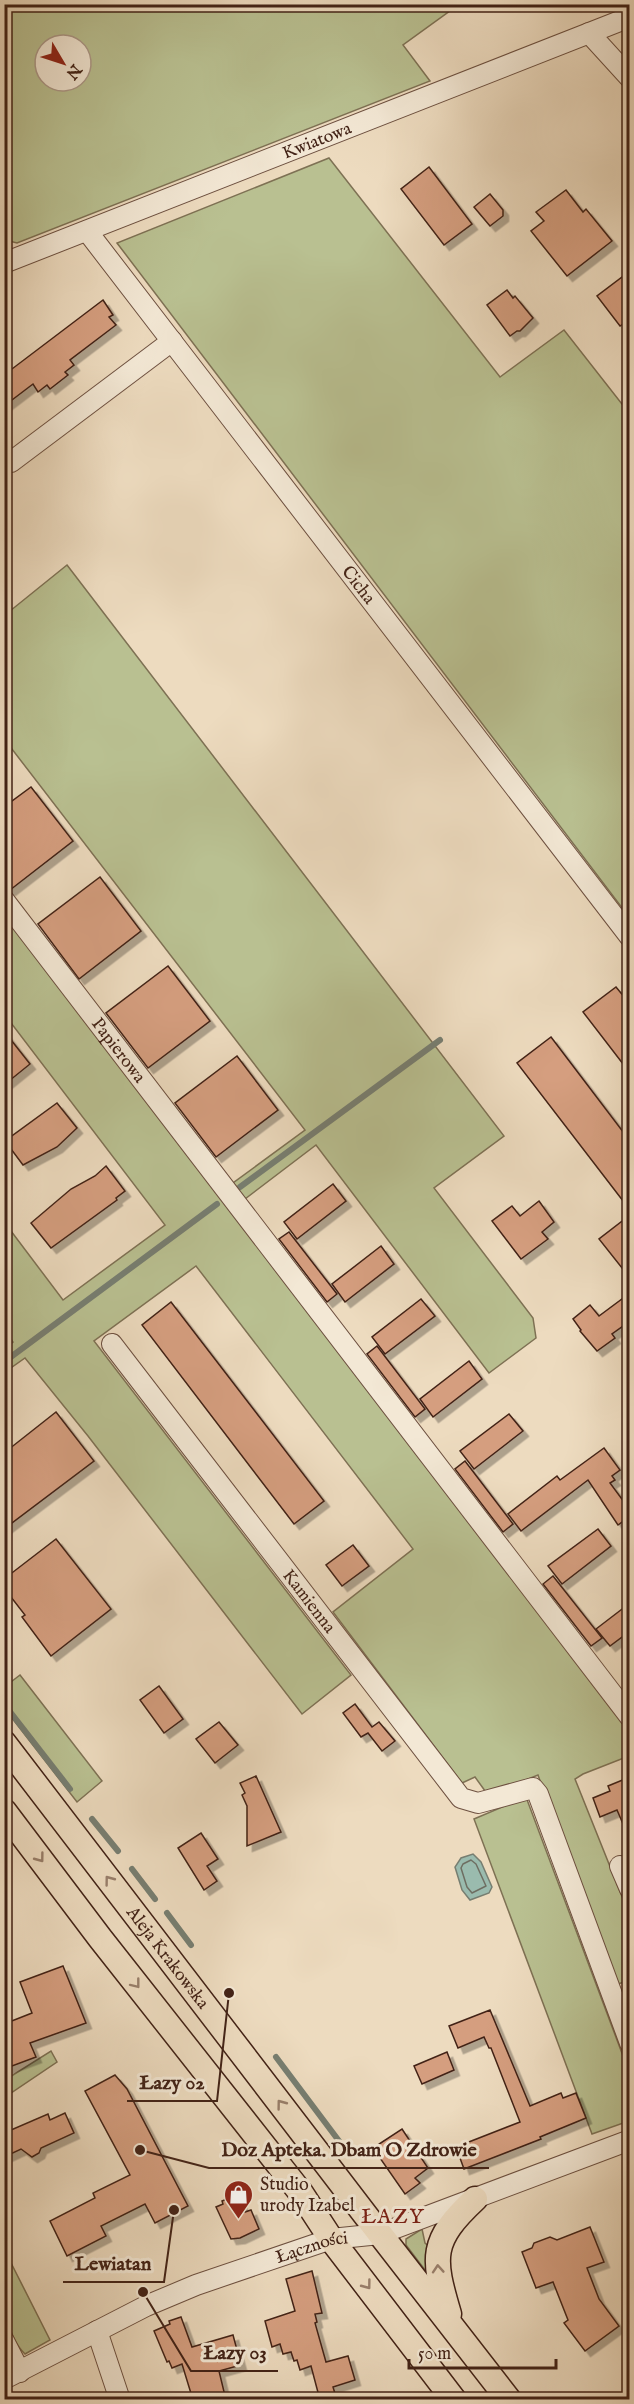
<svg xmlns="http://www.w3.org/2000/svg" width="634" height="2404" font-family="'IM FELL English',serif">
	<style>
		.green { fill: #b9c091; stroke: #7e7154; stroke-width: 1.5; fill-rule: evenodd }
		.water { fill: #9abbae; stroke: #777e71; stroke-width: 1.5 }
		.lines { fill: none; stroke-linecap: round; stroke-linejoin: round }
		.shore { stroke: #6e6e62; stroke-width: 1.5 }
		.stream { stroke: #777e71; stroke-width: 6 }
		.building { fill: #d59e7f; stroke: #422216; stroke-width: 1.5; filter: url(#shadow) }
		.minor-casing { stroke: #6d5040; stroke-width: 22 }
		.major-casing { stroke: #422216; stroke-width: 27 }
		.minor { stroke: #f3e8d5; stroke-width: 20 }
		.major { stroke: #eddbbf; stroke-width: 24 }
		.oneway { stroke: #987e6a }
		.labels { text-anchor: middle; stroke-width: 6; stroke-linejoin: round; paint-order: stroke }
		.street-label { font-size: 18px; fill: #422216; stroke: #f3e8d5 }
		.poi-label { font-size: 18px; fill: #422216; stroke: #f3e8d5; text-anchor: start }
		.quarter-label { font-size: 21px; letter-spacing: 1.5px; fill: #7a1f14; stroke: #f3e8d5 }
		.leader { fill: none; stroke: #422216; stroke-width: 2 }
		.callout-dot { fill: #422216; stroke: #f3e8d5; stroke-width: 2 }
		.callout-label { font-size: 20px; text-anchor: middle; font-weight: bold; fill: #422216; stroke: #f3e8d5; stroke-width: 6; stroke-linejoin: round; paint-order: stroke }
	</style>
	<defs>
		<filter id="shadow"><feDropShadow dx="5.5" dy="5.5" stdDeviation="0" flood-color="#0004"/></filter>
	</defs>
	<rect width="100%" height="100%" fill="#eddbbf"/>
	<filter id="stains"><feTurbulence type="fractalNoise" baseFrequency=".00333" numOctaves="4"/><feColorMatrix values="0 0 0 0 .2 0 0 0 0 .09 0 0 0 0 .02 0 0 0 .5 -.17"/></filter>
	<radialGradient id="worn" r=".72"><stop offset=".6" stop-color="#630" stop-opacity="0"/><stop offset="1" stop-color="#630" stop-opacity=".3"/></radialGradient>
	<g class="green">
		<path d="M5,4H458V5L403,45L430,81L17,243L5,240ZM45,45H81V81H45Z"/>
		<path d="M329,158L500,377L564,330L629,413V917L117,243Z"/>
		<path d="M67,565L504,1136L434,1188L533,1318L536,1338L489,1373L316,1145L245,1199L233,1183L305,1130L5,740V615Z"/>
		<path d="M5,915L629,1729V1756L583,1774L575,1779L629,1914V1980L613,1986L538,1775L488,1795L475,1777L462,1783L333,1612L413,1549L196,1266L94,1341L351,1675L302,1714L88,1436L25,1358L5,1372V1349L13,1342L5,1330V1223L63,1300L165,1225L5,1015Z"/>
		<path d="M20,1675L102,1781L77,1802L5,1709V1682L7,1685Z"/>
		<path d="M526,1797L629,2072V2121L592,2134L474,1819Z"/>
		<path d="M51,2051L57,2062L5,2097V2080Z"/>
		<path d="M422,2229L425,2243L431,2248L430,2271L425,2270L406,2245V2239Z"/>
		<path d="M4,2249L50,2340L25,2354C0,2330 5,2283 4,2249Z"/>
	</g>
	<path class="water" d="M473,1854L481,1862L492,1887L489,1893L470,1900L462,1890L455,1867L461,1858Z"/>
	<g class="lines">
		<path class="shore" d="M471,1860L476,1864L486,1886L472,1893L467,1887L461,1868L463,1864Z"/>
		<g class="stream">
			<path d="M240,1187L440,1040"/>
			<path d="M4,1362L217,1204"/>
			<path d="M4,1704L70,1789"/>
			<path d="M92,1819L118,1851"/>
			<path d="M132,1869L155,1899"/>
			<path d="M167,1913L191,1945"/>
			<path d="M276,2057L345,2149"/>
		</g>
	</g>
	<g class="building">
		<path d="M429,167L472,224L444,245L401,189Z"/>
		<path d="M566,190L583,212L586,209L612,241L567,276L531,231L544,221L536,212Z"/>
		<path d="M490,194L503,210V216L490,226L474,207Z"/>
		<path d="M630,271V319L620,326L597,296Z"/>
		<path d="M507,290L513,298L515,296L533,318L520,331H517L510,336L487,305Z"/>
		<path d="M103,300L113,315L109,317L116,325L70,360L74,365L65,372L68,375L50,389L47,385L38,392L33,384L4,406V375Z"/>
		<path d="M31,787L73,841L10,890L4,888V807Z"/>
		<path d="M100,877L141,931L79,979L38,924Z"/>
		<path d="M168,966L210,1021L148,1068L106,1013Z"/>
		<path d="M616,987L630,1004V1073L583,1012Z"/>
		<path d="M4,1031L30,1064L4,1085Z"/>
		<path d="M551,1037L630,1141V1210L517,1063Z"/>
		<path d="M237,1056L278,1110L216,1157L175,1103Z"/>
		<path d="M57,1103L77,1128L57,1147L23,1165L5,1141Z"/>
		<path d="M106,1166L125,1191L116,1198L117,1200L51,1248L31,1223L71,1189L95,1176Z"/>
		<path d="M333,1184L346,1201L297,1239L284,1222Z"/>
		<path d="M539,1201L554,1222L542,1232L548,1239L521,1259L492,1221L512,1206L520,1216Z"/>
		<path d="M630,1215V1278L599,1239Z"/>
		<path d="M289,1232L337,1294L327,1302L279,1239Z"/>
		<path d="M381,1246L394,1264L345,1302L332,1284Z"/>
		<path d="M630,1293V1321L612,1334L615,1338L597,1351L580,1331L581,1330L573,1319L590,1305L599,1316Z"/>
		<path d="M421,1299L435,1316L385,1354L372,1337Z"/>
		<path d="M171,1302L324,1501L294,1524L142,1325Z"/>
		<path d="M377,1346L425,1409L415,1417L367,1354Z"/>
		<path d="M469,1361L482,1379L433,1417L420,1399Z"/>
		<path d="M56,1412L94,1461L4,1529V1453Z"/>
		<path d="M509,1414L523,1431L474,1469L460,1451Z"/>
		<path d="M604,1448L620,1470L612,1476L615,1480L610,1483L630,1510V1516L618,1525L588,1480L521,1531L508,1514L557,1476L560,1480Z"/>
		<path d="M465,1461L513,1524L503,1532L455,1469Z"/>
		<path d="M598,1529L611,1546L562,1584L548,1566Z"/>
		<path d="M56,1539L111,1609L51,1656L22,1617L25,1615L4,1588V1579Z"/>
		<path d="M353,1545L369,1566L342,1586L326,1565Z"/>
		<path d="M553,1576L602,1638L591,1646L543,1584Z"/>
		<path d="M630,1603V1631L610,1646L596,1629Z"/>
		<path d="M159,1686L183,1719L164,1733L140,1700Z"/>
		<path d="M355,1704L372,1727L379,1722L395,1741L382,1751L368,1733L361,1737L343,1713Z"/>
		<path d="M219,1722L238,1745L215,1763L196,1739Z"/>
		<path d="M256,1776L281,1832L247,1846V1806L242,1795L245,1793L240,1783Z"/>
		<path d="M625,1779L630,1791L629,1838L617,1810L600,1817L593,1798L610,1791L608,1786Z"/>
		<path d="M201,1833L218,1859L207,1866L217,1881L204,1890L178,1848Z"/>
		<path d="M63,1966L86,2023L30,2043L36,2057L4,2069V2024L32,2013L20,1982Z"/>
		<path d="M490,2010L530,2106L561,2093L563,2098L576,2093L586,2118L540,2137L541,2139L464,2169L456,2147L520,2122L491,2048H489L484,2037L458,2048L449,2026Z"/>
		<path d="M447,2052L454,2070L422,2084L414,2066Z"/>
		<path d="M115,2075L127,2089L188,2206L155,2223L145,2204L101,2226L106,2236L67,2256L50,2221L95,2198L93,2193L130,2175L85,2091Z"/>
		<path d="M65,2113L74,2133L41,2148L39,2153L32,2157L21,2149L4,2157V2133L48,2114L50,2120Z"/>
		<path d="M402,2129L428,2168L415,2178L420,2183L405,2194L373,2148Z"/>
		<path d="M238,2195L245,2212L251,2210L259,2229L240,2238L231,2239L216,2207L223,2204L222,2201Z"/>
		<path d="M590,2227L604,2262L587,2268L599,2299L619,2326L585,2351L564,2323L568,2320L553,2282L536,2288L522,2252L532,2248L534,2243L550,2237L557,2240Z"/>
		<path d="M312,2271L322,2313L315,2314L317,2322L315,2323L326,2362L348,2356L355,2380L333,2387L337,2400H320L311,2366L300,2370L297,2360L294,2361L291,2352L283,2354L280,2344L272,2347L265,2321L295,2311L286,2279Z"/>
		<path d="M181,2317L192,2347L233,2335L241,2365L219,2371L226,2400H193L182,2364L172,2368L169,2361L167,2362L154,2331L170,2324L169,2321Z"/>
	</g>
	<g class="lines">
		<defs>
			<g id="minor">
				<path d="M589,33L630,78"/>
				<path id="s1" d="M87,231L630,937"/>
				<path id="s2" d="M4,263L630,17"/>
				<path d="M11,462L172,341"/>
				<path id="s3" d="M4,900L630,1717"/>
				<path id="s4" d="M112,1344L461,1798L478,1803L533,1788L538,1794L630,2043"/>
				<path d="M620,1866L630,1889"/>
				<path d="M97,2331L120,2400"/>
				<path d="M4,2341L20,2372"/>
				<path id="s5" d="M4,2379L146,2306L196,2285L331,2239L380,2234L630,2140"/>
			</g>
			<g id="major">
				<path id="s6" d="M4,1743L380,2234L509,2400"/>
				<path d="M4,1811L100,1938L301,2193L331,2239L454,2400"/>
				<path d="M449,2314C432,2257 430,2241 475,2199"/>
			</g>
		</defs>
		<use href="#minor" class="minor-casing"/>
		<use href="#major" class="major-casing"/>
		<use href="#minor" class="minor"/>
		<use href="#major" class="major"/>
	</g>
	<defs><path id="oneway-chevron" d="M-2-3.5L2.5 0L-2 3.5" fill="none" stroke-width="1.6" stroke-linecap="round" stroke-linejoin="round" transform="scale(1.5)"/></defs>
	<g class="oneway">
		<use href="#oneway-chevron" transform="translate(40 1858) rotate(53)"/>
		<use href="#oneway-chevron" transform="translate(109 1880) rotate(-127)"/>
		<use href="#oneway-chevron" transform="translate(136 1984) rotate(52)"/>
		<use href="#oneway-chevron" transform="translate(281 2104) rotate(-127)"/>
		<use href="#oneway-chevron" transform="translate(438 2269) rotate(-94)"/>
		<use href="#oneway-chevron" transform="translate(367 2285) rotate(53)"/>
	</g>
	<defs>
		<symbol id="shop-pin" viewBox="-11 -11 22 30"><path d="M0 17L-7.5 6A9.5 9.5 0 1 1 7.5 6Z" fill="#8f2418" stroke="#f3e8d5"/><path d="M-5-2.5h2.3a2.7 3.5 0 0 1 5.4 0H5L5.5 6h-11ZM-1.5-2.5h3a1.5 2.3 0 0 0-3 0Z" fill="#fff"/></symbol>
	</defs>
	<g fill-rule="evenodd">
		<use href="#shop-pin" x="222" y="2178" width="33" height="45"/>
	</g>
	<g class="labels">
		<g class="street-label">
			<text dy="6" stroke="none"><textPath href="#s2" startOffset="336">Kwiatowa</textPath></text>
			<text dy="6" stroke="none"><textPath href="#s1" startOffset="446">Cicha</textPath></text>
			<text dy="6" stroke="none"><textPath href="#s3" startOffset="189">Papierowa</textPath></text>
			<text dy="6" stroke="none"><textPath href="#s4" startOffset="324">Kamienna</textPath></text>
			<text dy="6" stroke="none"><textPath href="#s6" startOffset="270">Aleja Krakowska</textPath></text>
			<text dy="6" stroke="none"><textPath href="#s5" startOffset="336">Łączności</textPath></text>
		</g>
		<g class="poi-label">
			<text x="260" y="2190">Studio<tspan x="260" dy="21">urody Izabel</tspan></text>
		</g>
		<g class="quarter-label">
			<text x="393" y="2223">ŁAZY</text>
		</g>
	</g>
	<path class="leader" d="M229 1993L217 2101H127M140 2150L209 2168H489M174 2210L164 2282H63M143 2292L191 2371H278"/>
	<g class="callout-dot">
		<circle cx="229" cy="1993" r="6"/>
		<circle cx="140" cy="2150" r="6"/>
		<circle cx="174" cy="2210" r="6"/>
		<circle cx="143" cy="2292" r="6"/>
	</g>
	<g class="callout-label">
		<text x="172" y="2089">Łazy 02</text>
		<text x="349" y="2156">Doz Apteka. Dbam O Zdrowie</text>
		<text x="113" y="2270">Lewiatan</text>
		<text x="235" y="2359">Łazy 03</text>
	</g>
	<rect width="634" height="2404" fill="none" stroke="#eddbbf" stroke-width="24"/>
	<rect x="6" y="6" width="622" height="2392" fill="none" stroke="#422216" stroke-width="3"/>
	<rect x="12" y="12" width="610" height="2380" fill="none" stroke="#422216" stroke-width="1.5"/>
	<g transform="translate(63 63) rotate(129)"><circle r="28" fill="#f3e8d5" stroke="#ac9989" stroke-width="1.5"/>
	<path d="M0-4.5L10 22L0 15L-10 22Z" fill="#8f2418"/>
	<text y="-9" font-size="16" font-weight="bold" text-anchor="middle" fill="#422216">N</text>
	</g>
	<path d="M409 2359v9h147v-9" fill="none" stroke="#422216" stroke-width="3"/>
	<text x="418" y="2359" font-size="18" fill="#422216" stroke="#f3e8d5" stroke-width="4.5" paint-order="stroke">50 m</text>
	<rect width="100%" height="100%" filter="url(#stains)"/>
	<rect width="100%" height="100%" fill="url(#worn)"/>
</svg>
